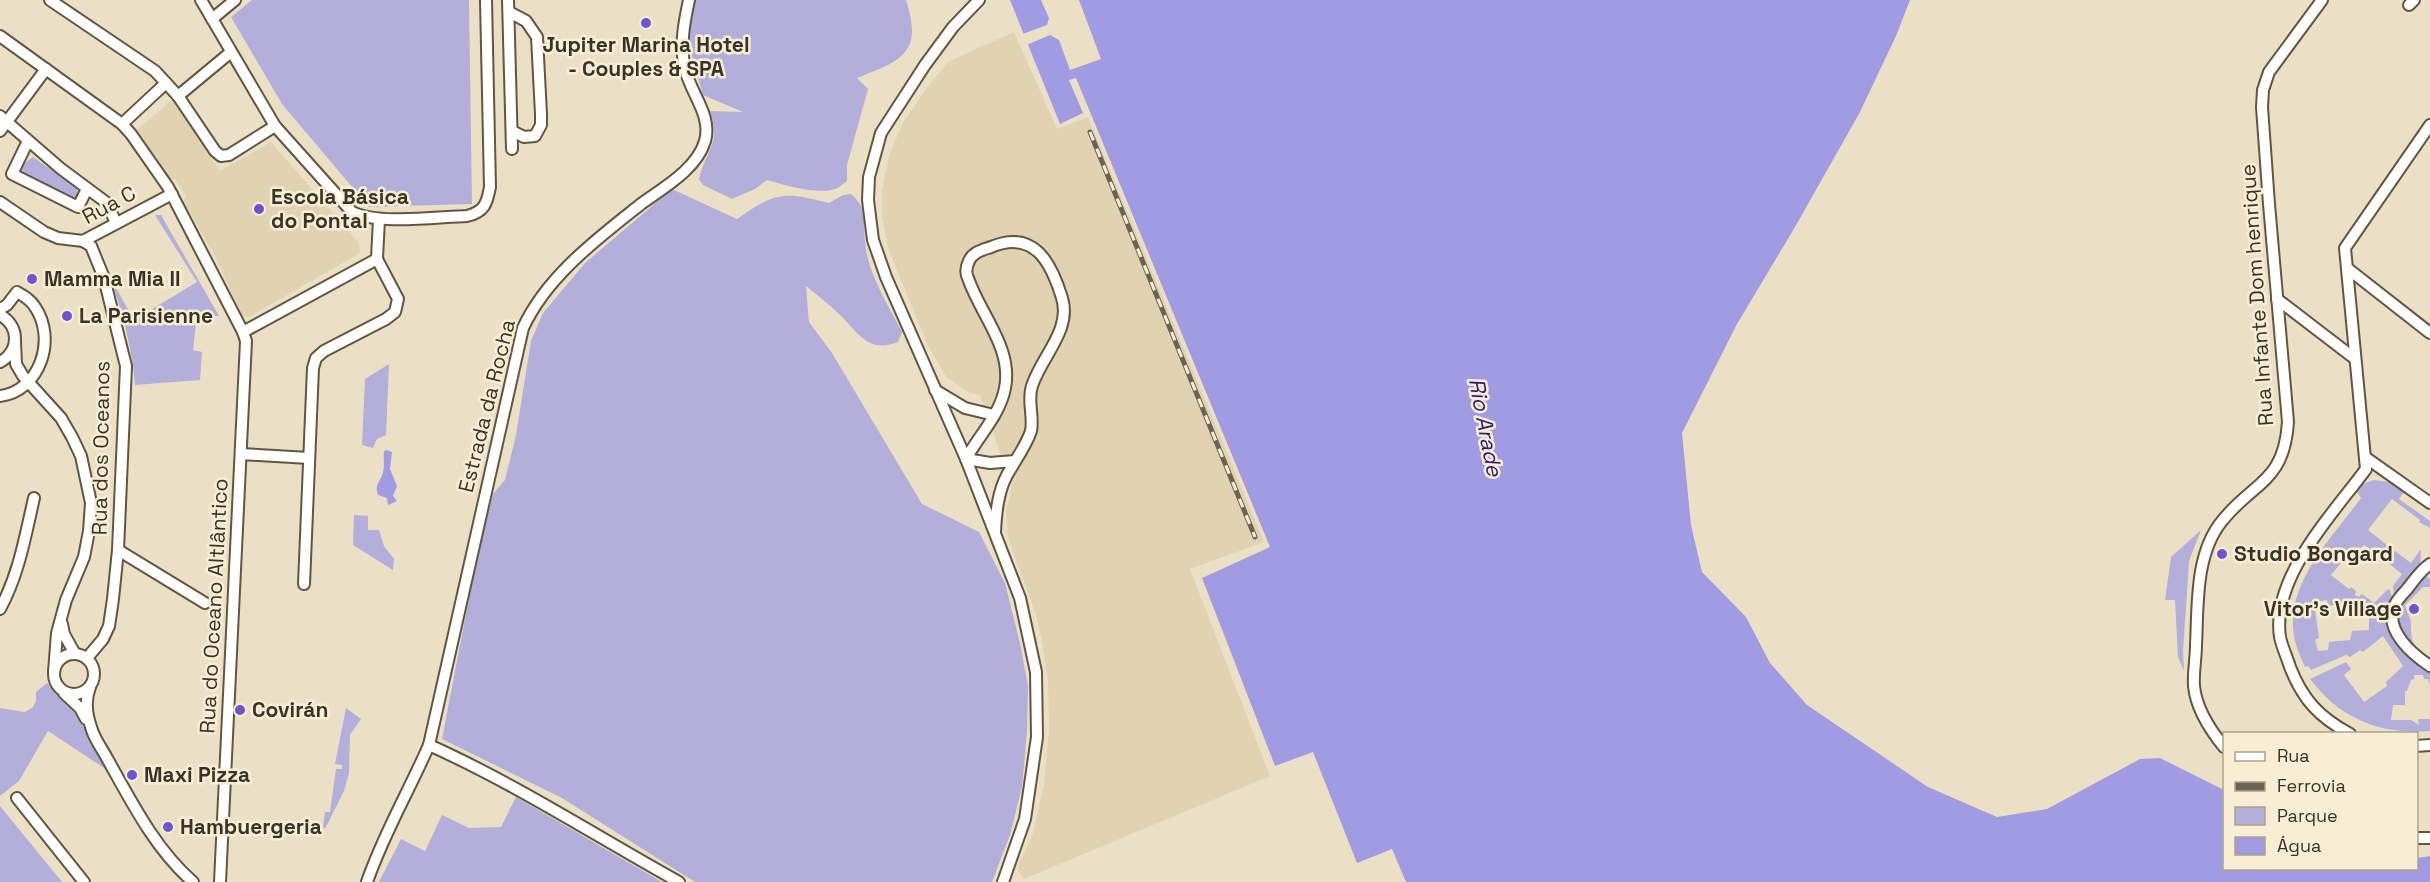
<svg xmlns="http://www.w3.org/2000/svg" width="2430" height="882" font-family="'Space Grotesk',sans-serif">
	<style>
		.built { fill: #e1d3b2 }
		.green { fill: #b2b0db; fill-rule: evenodd }
		.water { fill: #a19ce2 }
		.pier { fill: #ebe0c6 }
		.lines { fill: none; stroke-linecap: round; stroke-linejoin: round }
		.minor-casing { stroke: #615741; stroke-width: 14 }
		.minor { stroke: #fff; stroke-width: 10 }
		.rail-casing { stroke: #6a6456; stroke-width: 5 }
		.rail { stroke: #f9edd3; stroke-width: 3; stroke-dasharray: 9; stroke-linecap: butt }
		.poi-dot { fill: #6b56cf; stroke: #f9edd3; stroke-width: 2 }
		.labels { text-anchor: middle; stroke-width: 5; stroke-linejoin: round; paint-order: stroke }
		.poi-label { font-size: 21px; font-weight: bold; fill: #373329; stroke: #f9edd3; text-anchor: start }
		.street-label { font-size: 21px; fill: #373329; stroke: #f9edd3 }
		.water-label { font-size: 22px; font-style: italic; fill: #311f6f; stroke: #f9edd3 }
	</style>
	<rect width="100%" height="100%" fill="#ebe0c6"/>
	<g class="built">
		<path d="M1014,32L1057,129L1088,117L1264,542L1190,569L1270,776L1024,879L1017,869L1033,833L1044,784L1049,728L1048,682L1041,636L1035,612L1008,538L1006,512L1012,487L980,395L970,393L947,378L927,344L888,248L882,216V190L889,156L902,124L928,86L949,61Z"/>
		<path d="M172,100L220,171L271,142L359,243L360,253L249,317H243L215,256L183,201L186,196L175,179H171L136,131Z"/>
	</g>
	<g class="green">
		<path d="M252,0H469L472,204L369,207L282,104L231,17Z"/>
		<path d="M695,0H906C923,53 903,60 857,78L868,89L847,165V181C844,183 839,188 835,189C818,195 784,185 767,180L755,189L732,199L703,185L699,179C706,149 721,146 710,111L743,112L703,95L688,41Z"/>
		<path d="M33,157L77,188L78,194L73,199L19,172L21,166Z"/>
		<path d="M672,189L737,219C775,192 784,191 829,203L843,195L851,194C868,208 863,222 865,241C867,273 888,304 902,332L898,342C867,354 858,332 839,314C829,304 817,295 806,286L809,322L832,353L922,504L979,532L1005,583L1020,643L1028,686L1027,732L1022,787L1010,835L992,882H695L562,798L442,739L479,546L493,494L505,480L516,435L531,341L543,313L585,263Z"/>
		<path d="M155,215H161L219,316L197,315L193,350L202,352L200,380L135,385C132,351 125,321 114,289L116,288L134,320L197,282Z"/>
		<path d="M389,364L386,435L377,439L373,448L362,445L365,379Z"/>
		<path d="M2374,480L2389,482L2404,492L2399,499L2430,521V528L2419,522L2420,520L2392,499L2368,530L2392,549L2382,559L2379,557L2380,555L2364,545L2358,551L2354,547L2331,575L2349,589L2351,587L2356,591L2355,595L2359,597L2362,594L2374,603L2388,589L2390,590L2393,602L2388,622L2430,669V686L2428,679H2424L2423,675H2414V679L2411,680L2407,691H2405V705H2393L2391,720H2411L2419,725L2418,719H2430V731C2381,735 2340,719 2310,679L2346,662L2351,669L2344,675L2364,702L2387,686L2386,682L2403,666L2383,636L2363,652L2360,650L2350,657L2346,655L2311,670L2308,666L2305,667C2301,658 2297,650 2295,641C2282,586 2332,538 2361,498L2357,492L2362,484ZM2327,600L2328,606L2343,604L2369,613V630L2352,631L2350,640L2329,642L2328,650L2318,651L2315,640L2319,638L2314,602Z"/>
		<path d="M354,515L368,516V530H379L384,546L394,559L393,570L353,545Z"/>
		<path d="M2201,530L2189,561L2183,651L2184,671L2178,657L2175,600H2165L2171,557Z"/>
		<path d="M2421,549L2420,567L2394,600L2393,586L2402,574L2387,562L2395,551L2411,563Z"/>
		<path d="M2424,572L2430,580V587H2423L2405,605C2406,610 2411,618 2411,623C2411,642 2412,647 2430,658V664L2397,630L2395,611Z"/>
		<path d="M47,683L73,709L110,772L48,731L19,781L0,796V708L25,712L32,708L36,701V692Z"/>
		<path d="M346,708L361,719L350,735L349,773L344,791L325,829L323,827L325,812H330L336,769H342V765L335,764Z"/>
		<path d="M516,797L662,882H379L401,839L425,851L442,815L469,828L501,827Z"/>
		<path d="M0,806L62,882H0Z"/>
	</g>
	<g class="water">
		<path d="M1010,0H1910L1896,36L1860,112L1795,227L1737,324L1682,433L1691,525L1702,572L1746,617L1770,663L1807,705L1928,787L1997,817L2047,809L2140,759L2160,758L2224,790V868H2416L2417,858L2430,856V882H1406L1392,849L1357,863L1313,752L1275,766L1202,578L1270,547L1076,78L1069,80L1083,113L1060,124Z"/>
		<path d="M387,450L392,452L390,469L397,486L393,496L397,501L388,505L387,498L378,495C374,483 381,482 383,472C385,465 383,458 384,451Z"/>
	</g>
	<path class="pier" d="M1041,0H1079L1101,59L1070,70L1059,40L1050,35L1024,46L1020,35L1047,25L1049,18Z"/>
	<g class="lines">
		<defs>
			<g id="minor">
				<path d="M50,0L155,71L178,96L215,151L221,156L229,155L275,126"/>
				<path d="M201,0L275,126L352,212C379,225 436,217 467,216C484,212 487,204 490,187L486,0"/>
				<path d="M508,0L512,149"/>
				<path d="M979,0L953,27L925,65L881,133L869,177L868,200L873,240L886,277L966,459L1020,598L1036,672L1037,737L1025,819L1003,882"/>
				<path d="M2409,5L2414,0"/>
				<path d="M509,12L526,21L537,37L541,114V125L535,136L524,137L512,131"/>
				<path d="M212,19L235,0"/>
				<path d="M0,36L122,124L131,134L168,187L243,332L246,341L220,882"/>
				<path d="M178,96L231,52"/>
				<path d="M0,116L60,168L107,203L116,223"/>
				<path d="M122,124L166,83"/>
				<path d="M0,131L46,69"/>
				<path d="M28,141L12,174L78,207L87,189"/>
				<path d="M0,202L44,232L58,238L83,241L172,194"/>
				<path d="M83,241L91,246L104,278L126,366L118,550L113,599L109,626L103,639L87,658"/>
				<path d="M377,259L379,219"/>
				<path d="M2347,268L2430,333"/>
				<path d="M2277,299L2354,358"/>
				<path d="M0,309L7,305L17,292C24,296 31,300 35,307C57,339 40,391 0,396"/>
				<path d="M0,315C20,326 20,351 0,362"/>
				<path d="M243,332L377,259"/>
				<path d="M15,342L16,364L23,376L61,418L72,437L81,456L91,503L89,531L84,557L66,600L57,633L54,672"/>
				<path d="M935,390L965,408L994,415"/>
				<path d="M241,454L309,458"/>
				<path d="M2365,457L2430,503"/>
				<path d="M966,459C979,435 1000,415 1005,388C1013,348 980,314 968,278C965,272 966,267 969,261C973,252 982,250 991,247C1034,229 1051,262 1062,298C1072,330 1041,357 1032,386C1027,401 1034,416 1031,431C1026,446 1015,461 1007,475C998,492 996,512 995,532"/>
				<path d="M966,459L990,463L1015,461"/>
				<path d="M118,550L205,603"/>
				<path d="M2430,564C2420,571 2415,579 2408,588C2403,594 2396,600 2394,607C2385,631 2412,654 2430,666"/>
				<path d="M304,584L313,368L316,358L324,351L386,319L395,312L398,299L377,259"/>
				<path d="M0,609C19,574 25,537 34,498"/>
				<path d="M62,624L64,634L75,654"/>
				<circle cx="74" cy="674" r="20"/>
				<path d="M90,687C85,700 86,713 91,727C94,739 103,750 108,760C132,803 156,850 193,882"/>
				<path d="M64,693L80,708L86,719"/>
				<path d="M2350,734C2319,717 2303,700 2290,667C2287,657 2282,647 2280,637C2271,577 2333,514 2366,469L2345,248L2430,125"/>
				<path d="M429,745C516,784 596,836 679,882"/>
				<path d="M2416,746L2430,745"/>
				<path d="M2224,747C2211,731 2196,708 2194,686C2193,673 2196,658 2196,645C2198,605 2195,554 2222,521C2254,481 2284,483 2288,422L2269,204L2262,107L2263,90L2269,72L2322,0"/>
				<path d="M17,798L84,882"/>
				<path d="M2416,838H2430"/>
				<path d="M367,882C383,835 409,791 429,745L523,328C547,276 597,239 641,204C663,188 697,169 705,141C712,116 692,95 686,72C679,49 684,23 689,0"/>
			</g>
		</defs>
		<use href="#minor" class="minor-casing"/>
		<use href="#minor" class="minor"/>
		<defs>
			<path id="rail" d="M1090,132L1255,537"/>
		</defs>
		<use href="#rail" class="rail-casing"/>
		<use href="#rail" class="rail"/>
	</g>
	<g class="poi-dot">
		<circle cx="646" cy="23" r="6"/>
		<circle cx="259" cy="209" r="6"/>
		<circle cx="32" cy="279" r="6"/>
		<circle cx="67" cy="316" r="6"/>
		<circle cx="2222" cy="554" r="6"/>
		<circle cx="2414" cy="609" r="6"/>
		<circle cx="240" cy="710" r="6"/>
		<circle cx="132" cy="775" r="6"/>
		<circle cx="168" cy="827" r="6"/>
	</g>
	<g class="labels">
		<g class="poi-label">
			<text x="646" y="52" text-anchor="middle">Jupiter Marina Hotel<tspan x="646" dy="24">- Couples &amp; SPA</tspan></text>
			<text x="271" y="204">Escola Básica<tspan x="271" dy="24">do Pontal</tspan></text>
			<text x="44" y="286">Mamma Mia II</text>
			<text x="79" y="323">La Parisienne</text>
			<text x="2234" y="561">Studio Bongard</text>
			<text x="2402" y="616" text-anchor="end">Vitor's Village</text>
			<text x="252" y="717">Covirán</text>
			<text x="144" y="782">Maxi Pizza</text>
			<text x="180" y="834">Hambuergeria</text>
		</g>
		<g class="street-label">
			<text transform="translate(109 205) rotate(-28)" y="7">Rua C</text>
			<text transform="translate(2257 295) rotate(-94)" y="7">Rua Infante Dom henrique</text>
			<text transform="translate(487 406) rotate(-76)" y="7">Estrada da Rocha</text>
			<text transform="translate(101 448) rotate(-89)" y="7">Rua dos Oceanos</text>
			<text transform="translate(214 606) rotate(-87)" y="7">Rua do Oceano Altlântico</text>
		</g>
		<g class="water-label">
			<text transform="translate(1486 427) rotate(79)" y="8">Rio Arade</text>
		</g>
	</g>
	<rect x="2223" y="732" width="195" height="138" fill="#f9edd3" stroke="#aba38f" stroke-width="1.5"/>
	<rect x="2235" y="752" width="30" height="9" fill="#ffffff" stroke="#aba38f" stroke-width="1.5"/>
	<text x="2277" y="762" font-size="18" fill="#373329">Rua</text>
	<rect x="2235" y="782" width="30" height="9" fill="#6a6456" stroke="#aba38f" stroke-width="1.5"/>
	<text x="2277" y="792" font-size="18" fill="#373329">Ferrovia</text>
	<rect x="2235" y="807" width="30" height="18" fill="#b2b0db" stroke="#aba38f" stroke-width="1.5"/>
	<text x="2277" y="822" font-size="18" fill="#373329">Parque</text>
	<rect x="2235" y="837" width="30" height="18" fill="#a19ce2" stroke="#aba38f" stroke-width="1.5"/>
	<text x="2277" y="852" font-size="18" fill="#373329">Água</text>
</svg>
